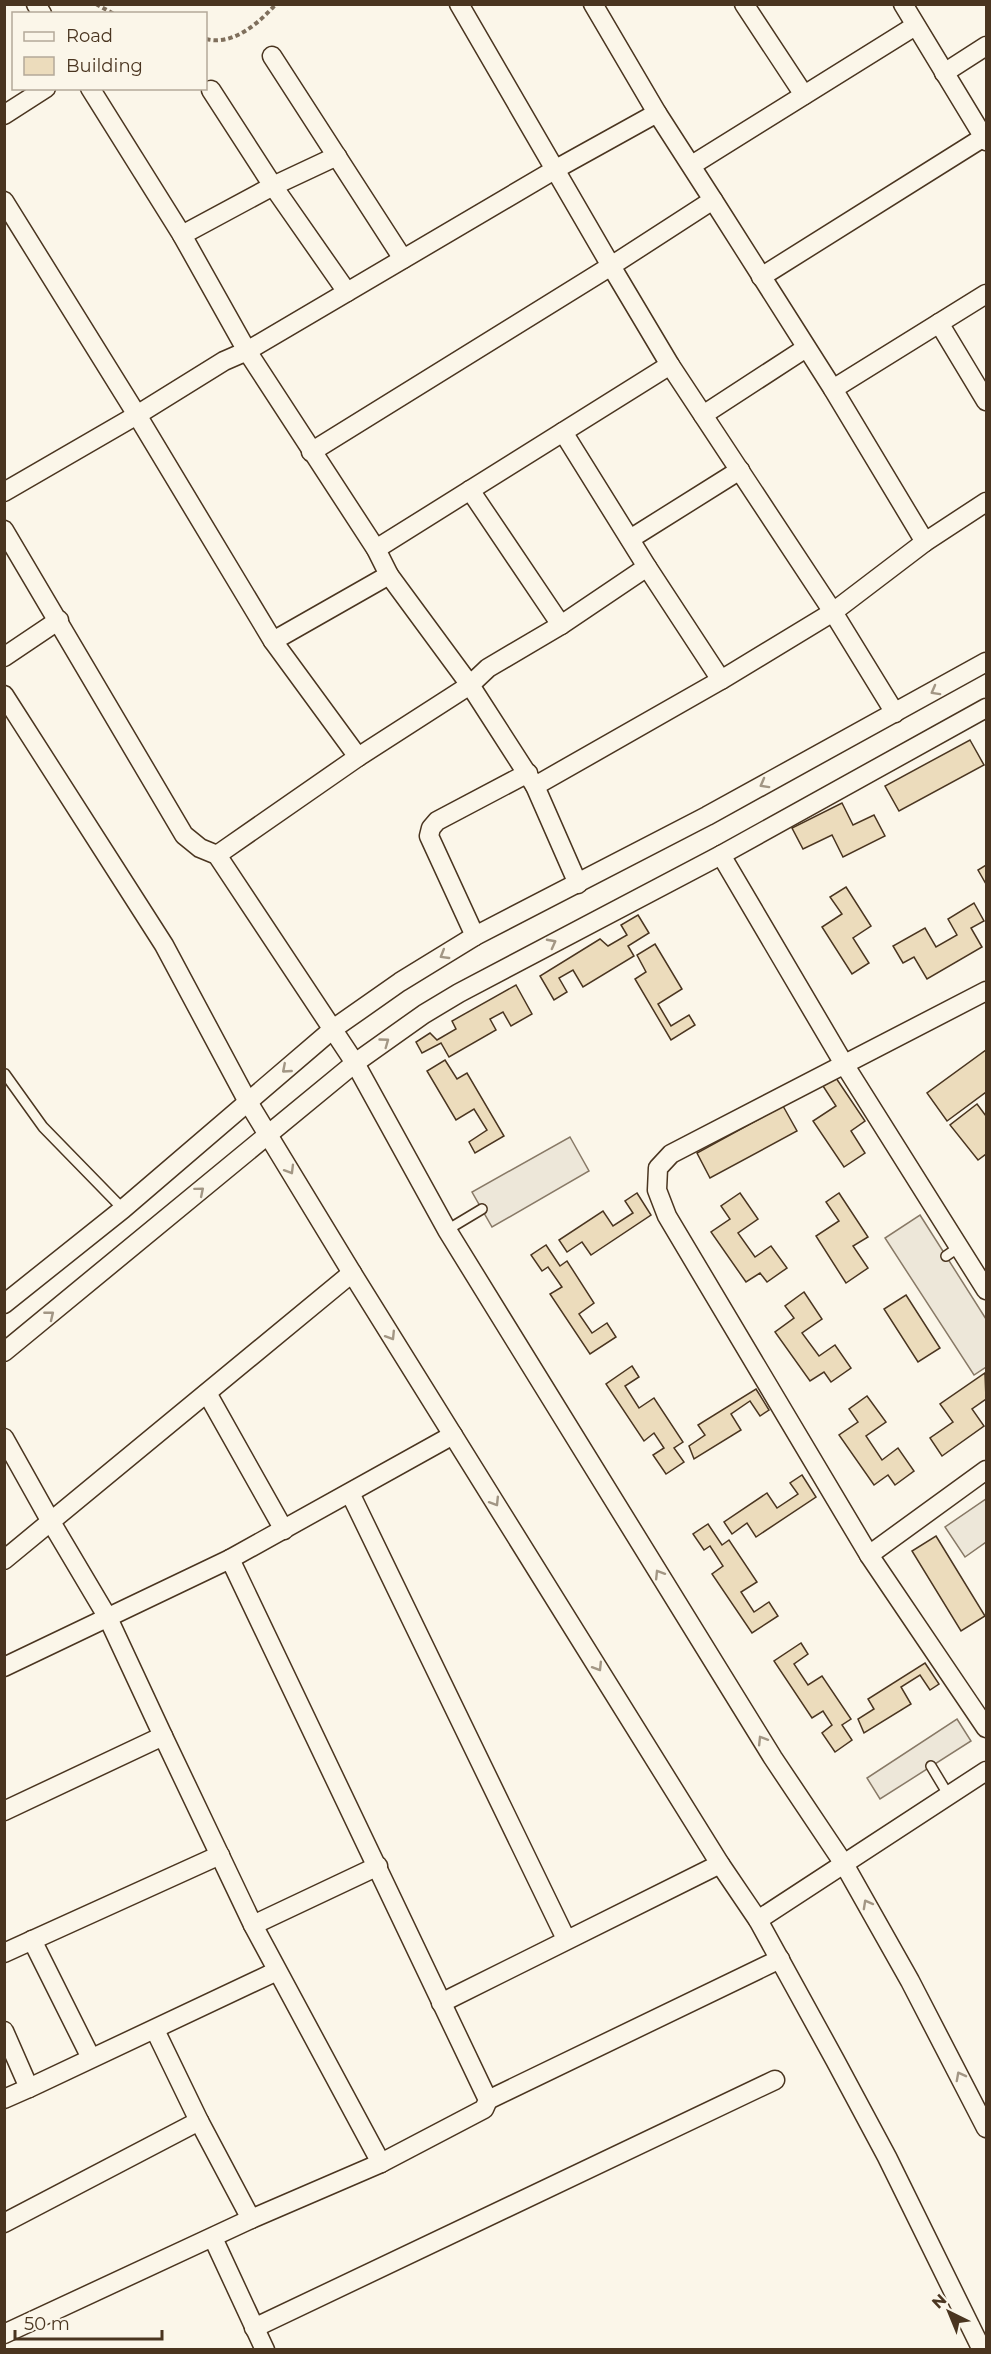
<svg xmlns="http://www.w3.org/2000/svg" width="991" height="2354" font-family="Montserrat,sans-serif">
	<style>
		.parking { fill: #ede7d9; stroke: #887966; stroke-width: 1.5 }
		.building { fill: #ecdcbc; stroke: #4a3520; stroke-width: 1.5 }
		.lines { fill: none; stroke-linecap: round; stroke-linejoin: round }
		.service-casing { stroke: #4a3520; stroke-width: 12 }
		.minor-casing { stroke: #4a3520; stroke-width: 21 }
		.path { stroke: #7f6f5c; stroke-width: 4; stroke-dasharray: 4.5 3; stroke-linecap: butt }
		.service { stroke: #fbf6e9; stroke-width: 9 }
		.minor { stroke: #fbf6e9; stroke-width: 18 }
		.oneway { stroke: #a29684 }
	</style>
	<rect width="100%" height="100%" fill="#fbf6e9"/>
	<g class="parking">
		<path d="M570,1137L589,1171L492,1227L472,1192Z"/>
		<path d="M920,1215L986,1319V1367L974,1375L885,1238Z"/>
		<path d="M986,1499V1542L965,1557L945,1527Z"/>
		<path d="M957,1719L971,1741L880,1799L867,1778Z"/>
	</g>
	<g class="building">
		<path d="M970,740L984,765L899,811L885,786Z"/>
		<path d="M842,803L853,825L874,815L885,836L843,857L832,835L803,849L792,828Z"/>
		<path d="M986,865V884L978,870Z"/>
		<path d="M846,887L871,926L853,938L869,963L852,974L822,927L842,914L830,897Z"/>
		<path d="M974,903L984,921L971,928L982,947L927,979L914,957L903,963L893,946L925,928L936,947L957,935L948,919Z"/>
		<path d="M638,915L649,933L628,946L634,956L583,987L573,970L559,978L567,992L554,1000L540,976L600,939L608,946L627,935L621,925Z"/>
		<path d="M655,944L682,989L658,1004L671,1026L689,1015L695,1025L671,1040L635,979L646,972L637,955Z"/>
		<path d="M516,985L532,1014L511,1026L503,1012L490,1019L496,1030L449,1057L441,1043L422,1053L416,1042L430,1033L437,1040L456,1029L452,1021Z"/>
		<path d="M986,1050V1092L947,1121L927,1093Z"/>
		<path d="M445,1060L457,1079L467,1073L504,1136L475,1153L469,1142L487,1130L474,1109L456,1120L427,1071Z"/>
		<path d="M836,1078L865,1121L851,1131L865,1153L844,1167L813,1121L836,1106L823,1086Z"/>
		<path d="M977,1104L986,1116V1154L978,1160L950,1125Z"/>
		<path d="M783,1106L797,1131L710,1178L697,1153Z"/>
		<path d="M637,1193L651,1215L591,1255L582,1242L567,1252L559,1240L603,1211L613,1226L633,1213L625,1201Z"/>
		<path d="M740,1193L758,1219L738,1233L755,1257L771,1246L787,1268L767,1282L760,1273L746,1282L711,1232L730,1219L721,1206Z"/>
		<path d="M839,1193L868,1237L853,1246L868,1268L846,1283L816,1236L839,1221L826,1202Z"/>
		<path d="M546,1245L560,1266L567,1261L594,1303L579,1314L592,1333L607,1323L616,1337L590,1354L550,1294L562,1287L548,1267L542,1271L531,1255Z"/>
		<path d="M804,1292L822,1319L802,1333L819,1356L835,1345L851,1368L831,1382L824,1372L810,1381L775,1332L794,1318L785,1306Z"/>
		<path d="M906,1295L940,1348L918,1362L884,1309Z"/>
		<path d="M632,1366L639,1377L625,1386L639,1408L654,1398L683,1442L674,1448L684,1462L666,1474L653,1455L664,1448L654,1433L644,1441L606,1384Z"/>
		<path d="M985,1373L986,1399L972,1409L984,1426L942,1456L930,1438L953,1422L940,1404Z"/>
		<path d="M756,1389L769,1410L760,1416L750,1401L731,1414L741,1430L694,1459L689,1446L705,1435L698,1425Z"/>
		<path d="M867,1396L886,1422L866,1436L882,1460L898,1448L914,1471L895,1485L888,1475L874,1485L839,1435L858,1422L849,1409Z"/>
		<path d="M802,1475L816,1497L756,1537L747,1523L732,1534L724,1522L767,1493L777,1508L798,1494L790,1483Z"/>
		<path d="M708,1524L722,1545L729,1540L757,1582L741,1592L754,1612L769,1602L778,1616L752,1633L712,1574L723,1566L710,1546L704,1550L693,1534Z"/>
		<path d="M936,1536L985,1616L961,1631L912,1551Z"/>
		<path d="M801,1643L808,1654L794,1664L808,1685L822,1676L851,1719L842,1725L852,1740L835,1752L822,1733L832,1725L823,1711L812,1718L774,1661Z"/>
		<path d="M925,1663L939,1684L930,1690L920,1675L901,1687L911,1704L864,1733L858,1719L874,1709L868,1699Z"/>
	</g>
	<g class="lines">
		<defs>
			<g id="service">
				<path d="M5,1074L43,1127L123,1209"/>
				<path d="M447,1230L482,1209"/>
				<path d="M946,1256L959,1247"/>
				<path d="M931,1766L949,1796"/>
			</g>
			<g id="minor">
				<path d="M36,4L42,14"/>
				<path d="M593,4L657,113"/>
				<path d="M744,4L804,95"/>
				<path d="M903,4L986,141"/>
				<path d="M272,56L403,259"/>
				<path d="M944,73L986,46"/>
				<path d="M90,88L182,235"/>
				<path d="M211,90L273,186L347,292"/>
				<path d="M4,115L46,88"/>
				<path d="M337,156L273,186L182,235L247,351L556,169L657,113L713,200L611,266L670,365L833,612L925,542L986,502"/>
				<path d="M692,165L915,26"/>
				<path d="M713,200L833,389L925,542"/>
				<path d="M4,201L137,415L224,361L247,351L376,549L389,575"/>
				<path d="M761,277L984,137"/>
				<path d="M939,323L986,401"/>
				<path d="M833,389L986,294"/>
				<path d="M703,415L806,348"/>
				<path d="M563,432L647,567"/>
				<path d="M311,452L611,266L459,4"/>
				<path d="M470,490L561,625"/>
				<path d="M4,492L137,415L273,641L358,757"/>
				<path d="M4,530L184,835L200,848L217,855L355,1063L447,1230L773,1758L844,1864L910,1981L986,2128"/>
				<path d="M630,539L740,470"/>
				<path d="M376,549L670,365"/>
				<path d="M273,641L389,575L470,685L488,668L561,625L647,567L721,680"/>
				<path d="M4,657L59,620"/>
				<path d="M4,695L164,945L248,1102L352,1273L720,1864L758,1920L835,2060L887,2157L982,2350"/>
				<path d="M535,786L578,884"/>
				<path d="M217,855L358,757L470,685L535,786L721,680L833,612L895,713"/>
				<path d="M721,855L844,1064L986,1290"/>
				<path d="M475,936L429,836L431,828L437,821L528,773"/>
				<path d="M986,991L671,1154L658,1168L657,1190L667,1216L869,1555L986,1728"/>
				<path d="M4,1304L123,1209L333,1029L400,982L475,936L707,816L986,662"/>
				<path d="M4,1352L355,1063L424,1014L459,993L721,855L986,708"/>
				<path d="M207,1393L284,1530"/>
				<path d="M4,1438L51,1522L108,1618L163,1736"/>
				<path d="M350,1493L566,1939"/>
				<path d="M869,1555L986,1470"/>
				<path d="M230,1559L453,1435"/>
				<path d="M4,1560L352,1273"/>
				<path d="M4,1667L230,1559L488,2100L484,2109L381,2163L251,2219L4,2334"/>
				<path d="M4,1811L163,1736L253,1925L381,2163"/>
				<path d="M758,1920L986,1771"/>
				<path d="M253,1925L378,1866"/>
				<path d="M32,1940L91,2058"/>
				<path d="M4,1953L220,1855"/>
				<path d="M441,2003L720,1864"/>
				<path d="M155,2030L199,2121L251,2219"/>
				<path d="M4,2031L29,2088L4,2099"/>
				<path d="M29,2088L277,1971"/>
				<path d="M488,2100L780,1959"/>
				<path d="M4,2223L199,2121"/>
				<path d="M213,2238L265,2350"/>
				<path d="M254,2328L775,2080"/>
			</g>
		</defs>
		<use href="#service" class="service-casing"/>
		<use href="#minor" class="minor-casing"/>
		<g class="path">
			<path d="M96,4L114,14"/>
			<path d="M206,39C233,46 259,23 276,4"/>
		</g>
		<use href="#service" class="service"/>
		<use href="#minor" class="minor"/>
	</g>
	<defs><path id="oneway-chevron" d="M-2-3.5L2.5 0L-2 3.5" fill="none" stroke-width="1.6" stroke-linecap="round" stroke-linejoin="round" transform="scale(1.5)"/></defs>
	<g class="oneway">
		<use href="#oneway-chevron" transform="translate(935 691) rotate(151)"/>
		<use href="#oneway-chevron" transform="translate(764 784) rotate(151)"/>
		<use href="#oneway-chevron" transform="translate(552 943) rotate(-28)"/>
		<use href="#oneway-chevron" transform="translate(444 955) rotate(149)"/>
		<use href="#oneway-chevron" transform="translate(385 1042) rotate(-36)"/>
		<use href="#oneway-chevron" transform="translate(286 1069) rotate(139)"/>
		<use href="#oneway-chevron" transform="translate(290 1170) rotate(59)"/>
		<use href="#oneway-chevron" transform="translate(200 1191) rotate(-40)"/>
		<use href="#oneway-chevron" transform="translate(50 1315) rotate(-39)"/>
		<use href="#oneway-chevron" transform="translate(391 1336) rotate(58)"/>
		<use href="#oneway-chevron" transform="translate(495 1502) rotate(58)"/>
		<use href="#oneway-chevron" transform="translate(659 1574) rotate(-122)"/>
		<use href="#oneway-chevron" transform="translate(598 1667) rotate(58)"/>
		<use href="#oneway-chevron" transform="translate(762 1740) rotate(-122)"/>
		<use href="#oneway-chevron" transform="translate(867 1904) rotate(-119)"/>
		<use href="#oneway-chevron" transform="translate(960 2076) rotate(-118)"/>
	</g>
	<rect width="991" height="2354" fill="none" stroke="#4a3520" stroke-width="12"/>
	<rect x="12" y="12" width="195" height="78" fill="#fbf6e9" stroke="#b4a999" stroke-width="1.5"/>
	<rect x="24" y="32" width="30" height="9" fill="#fbf6e9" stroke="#b4a999" stroke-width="1.5"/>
	<text x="66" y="42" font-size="18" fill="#4a3520">Road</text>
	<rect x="24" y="57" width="30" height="18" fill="#ecdcbc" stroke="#b4a999" stroke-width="1.5"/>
	<text x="66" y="72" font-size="18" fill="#4a3520">Building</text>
	<g transform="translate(949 2312) rotate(317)" stroke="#fbf6e9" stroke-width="4.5" paint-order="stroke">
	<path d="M0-4.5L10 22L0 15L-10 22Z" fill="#4a3520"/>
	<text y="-9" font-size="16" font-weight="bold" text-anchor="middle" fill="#4a3520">N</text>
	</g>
	<path d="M15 2330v9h147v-9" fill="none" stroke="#4a3520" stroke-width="3"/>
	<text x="24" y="2330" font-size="18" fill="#4a3520" stroke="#fbf6e9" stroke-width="4.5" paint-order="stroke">50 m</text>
</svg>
